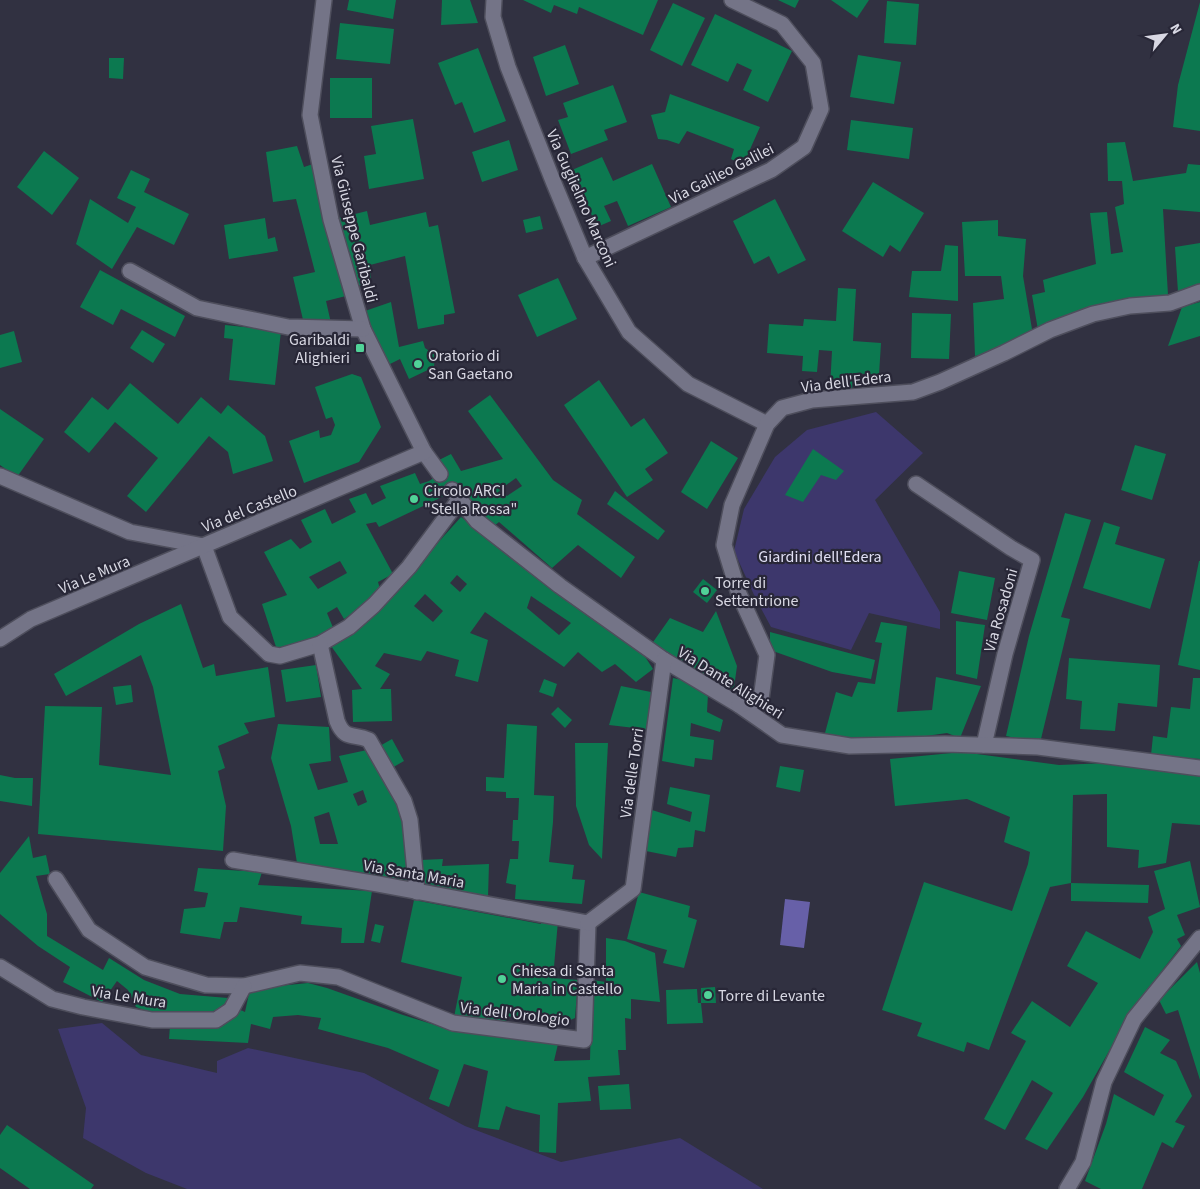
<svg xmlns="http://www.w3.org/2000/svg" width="1200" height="1189" font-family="'Source Sans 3',sans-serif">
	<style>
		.green { fill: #3d376c }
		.water { fill: #6760a8 }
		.building { fill: #0c7950; fill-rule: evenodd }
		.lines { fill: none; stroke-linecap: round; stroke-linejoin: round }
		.minor-casing { stroke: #4e4e5c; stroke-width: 18 }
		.minor { stroke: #747487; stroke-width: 15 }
		.poi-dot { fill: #50d398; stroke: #282737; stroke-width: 2 }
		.labels { text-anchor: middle; stroke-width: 4.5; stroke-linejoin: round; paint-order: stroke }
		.street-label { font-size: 16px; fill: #d8d8e3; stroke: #282737 }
		.poi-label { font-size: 16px; fill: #d8d8e3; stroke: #282737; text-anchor: start }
		.park-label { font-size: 16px; fill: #e0dff4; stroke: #282737 }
	</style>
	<rect width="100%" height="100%" fill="#313141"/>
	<g class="green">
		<path d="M876,412L923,453L875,500L940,612V629L869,613L851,650L771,627L755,597L734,551L744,509L775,457L807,430Z"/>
		<path d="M102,1023L141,1055L217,1073V1061L248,1048L364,1073L465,1126L561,1162L680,1138L763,1189H187L146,1173L83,1138L86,1108L58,1029Z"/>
	</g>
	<path class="water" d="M785,899L810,902L804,948L780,945Z"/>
	<g class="building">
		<path d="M349,0H396L393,19L347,10Z"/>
		<path d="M442,0H470L478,23L441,25Z"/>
		<path d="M523,0H658L643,35L579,7L577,14L554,5L551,13Z"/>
		<path d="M778,0H799L795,8Z"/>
		<path d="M831,0H869L857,18Z"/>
		<path d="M887,1L919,4L916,45L884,43Z"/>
		<path d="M1200,2V131L1173,127L1178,85Z"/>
		<path d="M673,3L705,18L682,66L650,50Z"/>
		<path d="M715,14L792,51L768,102L743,90L752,70L737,63L728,82L691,65Z"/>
		<path d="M340,23L394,29L390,64L336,59Z"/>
		<path d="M565,45L579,84L546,96L533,57Z"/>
		<path d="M478,48L506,121L474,133L462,102L455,105L438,63Z"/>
		<path d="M858,55L901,62L894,104L850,97Z"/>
		<path d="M109,58H124L123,79L109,78Z"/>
		<rect x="330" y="78" width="42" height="40"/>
		<path d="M613,85L627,122L604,130L608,140L571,154L558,120L568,117L563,103Z"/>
		<path d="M670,94L760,127L743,165L731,159L734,149L687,131L679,144L667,140L658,139L651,115L665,112Z"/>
		<path d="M413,119L424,179L369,189L364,156L376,154L371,126Z"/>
		<path d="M851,120L913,128L909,159L847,150Z"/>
		<path d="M509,140L518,170L482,182L472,152Z"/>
		<path d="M1125,142L1133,181L1186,173L1188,164L1200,165V212L1163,209L1168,295L1129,301L1057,319L1038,330L1032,295L1045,292L1043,280L1096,264L1090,213L1107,212L1111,254L1123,252L1115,207L1124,204L1122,181H1108L1107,143Z"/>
		<path d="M297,146L304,167L313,164L346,296L326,301L331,323L304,324L293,277L315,272L296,199L273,202L266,152Z"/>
		<path d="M44,151L79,178L52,215L17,187Z"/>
		<path d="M602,157L613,181L652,164L671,207L628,226L617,201L604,206L611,221L597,227L572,170Z"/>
		<path d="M131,170L150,179L144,192L189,214L174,245L137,227L112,269L76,244L90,199L128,223L136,207L117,198Z"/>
		<path d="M873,182L924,213L900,252L890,245L883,257L842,231Z"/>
		<path d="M775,199L806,260L778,274L769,256L754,264L733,221Z"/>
		<path d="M367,211L370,225L426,212L429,227L438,225L455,313L444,315V324L418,329L405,256L370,265L371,283L357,286L339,218Z"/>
		<path d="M540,216L543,229L526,233L523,220Z"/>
		<path d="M265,218L268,239L275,237L278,251L229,259L224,225Z"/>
		<path d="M998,220V236L1026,239L1023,276L1033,335L1005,350L975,356L973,303L1004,299L1001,276H965L962,222Z"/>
		<path d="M1200,243V286L1178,292L1175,247Z"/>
		<path d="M945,245L958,246V301L909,297L912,271H941Z"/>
		<path d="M100,270L185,316L175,337L121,309L113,325L80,307Z"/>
		<path d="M558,278L577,319L537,337L518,295Z"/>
		<path d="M838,288L856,289L853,341L881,343L879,375L853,373L852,390L830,388L832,351L819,350L817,372L802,371L803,356L767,353L769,324L803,326L804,319L836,321Z"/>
		<path d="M391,302L399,347L423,341L425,348L435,355L434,367L409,379L400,359L386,366L365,311Z"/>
		<path d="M1200,302V336L1168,346L1182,307Z"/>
		<path d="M912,313L951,314L949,359L911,358Z"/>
		<path d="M225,325L281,331L275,385L229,380L233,339L224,338Z"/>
		<path d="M142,330L165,344L153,363L130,348Z"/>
		<path d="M14,331L22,362L0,368V335Z"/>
		<path d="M352,374L361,377L381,427L359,462L304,483L289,441L319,430L320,438L331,435L335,425L332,417L326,419L315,387Z"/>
		<path d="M599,380L631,427L644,418L668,453L645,469L653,480L627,497L564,405Z"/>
		<path d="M130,383L178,424L201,397L221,414L228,405L265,436L273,461L233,474L228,452L209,436L146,512L127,496L158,458L115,422L89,453L64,432L92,397L108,410Z"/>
		<path d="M490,395L553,480L582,500L577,514L635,557L621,578L578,545L552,568L499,522L494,526L480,514L456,488L440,498L379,527L376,522L366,524L393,574L378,582L380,589L373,600L344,619L337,607L327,613L334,630L277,650L262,604L287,595L264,552L291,539L300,549L312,542L301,520L325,509L332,524L356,512L349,499L366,493L372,505L386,498L380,486L415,473L420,484L429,481L445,471L437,461L451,454L461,471L503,459L468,411ZM516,478L522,486L507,496L499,490ZM340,561L347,573L318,589L309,577Z"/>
		<path d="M0,409L44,439L17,477L0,465Z"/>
		<path d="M711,441L738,458L707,509L681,492Z"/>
		<path d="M1135,445L1166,454L1152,500L1121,490Z"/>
		<path d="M813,449L844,471L836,480L821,475L803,502L785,495Z"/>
		<path d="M615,491L665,531L658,540L607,504Z"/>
		<path d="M1065,513L1091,520L1061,617L1070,619L1040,743L1006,736L1029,636Z"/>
		<path d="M461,517L642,652L653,669L636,682L615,664L602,672L578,652L564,667L485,612L470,633L488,640L478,682L455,676L459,660L427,651L421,661L384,653L375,666L390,674L380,689H391L392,721L353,722L352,690L362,689L331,646L407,577ZM457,575L467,584L460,592L450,583ZM425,594L443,611L433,622L414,606ZM531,596L571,623L559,635L527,608Z"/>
		<path d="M1104,522L1120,527L1115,544L1165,559L1150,609L1083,588Z"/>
		<path d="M1199,561H1200V670L1178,665Z"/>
		<path d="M959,571L995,578L987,620L951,613Z"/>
		<path d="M703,579L717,590L707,603L693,592Z"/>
		<path d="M181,604L203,668L214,664L216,676L268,667L275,717L244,723L249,733L218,746L225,768L218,771L226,806L223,851L38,834L45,706L102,707L99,765L171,775L153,687L141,655L66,696L54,674L139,624Z"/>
		<path d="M716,611L737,666L733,695L651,645L670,618L703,632Z"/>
		<path d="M956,621L985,625L977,679L956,674Z"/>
		<path d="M881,622L907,626L897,712L932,710L936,677L981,686L960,738L947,733L897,740L856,741L825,733L836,692L852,697L858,682L875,684L882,643L875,642Z"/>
		<path d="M770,632L875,660L871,679L832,672L770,650Z"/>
		<path d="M1069,658L1160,665L1157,707L1118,703L1115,731L1080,729L1082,701L1066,699Z"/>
		<path d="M316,665L321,697L286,702L281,670Z"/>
		<path d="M673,678L692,682L708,694L707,712L723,720L720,732L691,723L690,736L714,740L712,760L695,758L694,767L662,761Z"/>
		<path d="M1193,678H1200V759L1151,755L1153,736L1167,738L1171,707L1190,709Z"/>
		<path d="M544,679L557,684L553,697L539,692Z"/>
		<path d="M131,685L133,702L116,705L113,687Z"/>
		<path d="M621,686L656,693L652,730L609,725Z"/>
		<path d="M558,707L572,720L565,728L551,714Z"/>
		<path d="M278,724L329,727L331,761L309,764L318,790L348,782L339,756L367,750L402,811L413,887L297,863L291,826L271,758ZM363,790L367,802L358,806L353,794ZM329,812L338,844H320L314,817Z"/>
		<path d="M507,724L537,726L534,795L554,796L553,822L549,862L574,865L572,879L585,880L582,904L515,899L516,885L506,883L510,859H518L519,841H512L513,820H518L519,798H506V792L486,791V777L504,778Z"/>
		<path d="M392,739L404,761L390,769L378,747Z"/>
		<path d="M575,743H608L602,859L589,845L576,806Z"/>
		<path d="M962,752L1059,765L1108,763L1200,772V825L1172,823L1166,863L1138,868L1139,850L1107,847V794L1073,795L1071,883L1149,885L1148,903L1071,901V883L1050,887L989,1050L967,1042L964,1052L917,1036L922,1023L882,1010L924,882L1012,911L1028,864L1030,852L1004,842L1010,817L967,799L895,806L890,759Z"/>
		<path d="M780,766L804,770L800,792L776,787Z"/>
		<path d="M0,775L15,778H33L32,806L0,801Z"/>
		<path d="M670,787L710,795L705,832L695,830L693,847L678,848L676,857L646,851L652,810L690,822L692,812L667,804Z"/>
		<path d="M29,836L33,858L46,855L50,874L36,876L47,914V936L103,970L109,958L144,980L180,994L228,998L226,1008L205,1013L154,1014L136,1007L128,990L117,981L102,1002L63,982L70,967L38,946L0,914V873Z"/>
		<path d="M443,859L442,866L489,864L488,897L419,882L420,860Z"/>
		<path d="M1190,861L1200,907L1177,915L1185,935L1177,939L1181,946L1134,1007L1083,1097L1047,1150L1025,1139L1053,1093L1032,1080L1005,1130L984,1119L1026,1041L1011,1033L1032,1001L1070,1027L1098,983L1067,966L1086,931L1140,959L1153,932L1148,917L1165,909L1154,871Z"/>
		<path d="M198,868L262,872L258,885L372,891L364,943H341L342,928L301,924L302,916L240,907L237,922H224L220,939L180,933L184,909L205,907L208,893L194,891Z"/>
		<path d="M639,892L690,906L688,917L697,920L684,968L663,963L667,950L627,939Z"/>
		<path d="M414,900L541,924V918L558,921L553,978L578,980L575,1018L559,1025L507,1016L506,1024L454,1017L462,977L401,962Z"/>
		<path d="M375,924L384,926L380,943L371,941Z"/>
		<path d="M606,938L625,941L655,953L660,1002L631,999V1019L625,1018L626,1050H618L620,1075L588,1077L591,1101L558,1103L556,1153L539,1152L540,1115L513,1109L506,1106L499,1130L478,1127L488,1071L464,1064L449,1107L429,1099L439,1070L388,1048L318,1029L321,1018L298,1015L273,1017L270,1029L251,1024L248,1043L169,1039L170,1026L227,1023L236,1008L245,1012L250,989L308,983L327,988L403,1015L451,1030L558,1044L554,1061L590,1060L592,980L606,982Z"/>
		<path d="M1197,962L1200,973V1080L1178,1010L1166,1014L1159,1000Z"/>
		<path d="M715,987L716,1003H701V988Z"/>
		<path d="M697,989L698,1003H701L703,1023L667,1024L666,990Z"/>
		<path d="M1145,1027L1170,1040L1160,1053L1176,1061L1192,1096L1175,1122L1185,1126L1173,1148L1162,1142L1142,1189H1101L1085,1181L1106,1124L1114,1094L1154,1116L1164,1095L1124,1072Z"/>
		<path d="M629,1084L631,1109L600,1110L598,1086Z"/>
		<path d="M7,1125L94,1185L91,1189H30L0,1168V1135Z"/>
	</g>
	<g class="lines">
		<defs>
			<g id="minor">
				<path d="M324,0L310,115L331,220L363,329L424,452L440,474"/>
				<path d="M494,0L493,17L508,67L553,181L585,258L629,332L688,384L767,424"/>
				<path d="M585,258L771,170L804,147L821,109L813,63L782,24L732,0"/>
				<path d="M130,271L197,308L288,327L363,329"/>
				<path d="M0,476L130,532L204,546"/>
				<path d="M916,484L1011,548L1032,560L1005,654L984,745"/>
				<path d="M452,490L477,521L560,586L664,660L739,705L782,735L850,746L945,744L1038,747L1200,768"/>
				<path d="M204,546L230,617L269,654L280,656L320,644L349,627L374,605L409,567L459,500"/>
				<path d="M0,639L31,619L424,452"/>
				<path d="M320,644L337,721C345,741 353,733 369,740L404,801L410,820L417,892"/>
				<path d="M739,705L761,699L767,655L739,594L724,545L732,505L767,424L782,408L812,400L913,392L940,382L1004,353L1050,330L1093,314L1130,306L1170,303L1200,292"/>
				<path d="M233,860L378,884L588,923"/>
				<path d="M56,879L89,930L145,967L206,985L244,986L300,973L338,977L453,1023L584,1040L588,923"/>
				<path d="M588,923L633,889L664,660"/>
				<path d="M0,967L52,999L83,1007L152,1020H216L231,1010L244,986"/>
				<path d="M1067,1189L1083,1162L1104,1082L1134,1019L1200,938"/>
			</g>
		</defs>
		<use href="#minor" class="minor-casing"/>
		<use href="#minor" class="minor"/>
	</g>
	<g class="poi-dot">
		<rect x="355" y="343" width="10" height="10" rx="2.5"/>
		<circle cx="418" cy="364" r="5"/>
		<circle cx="414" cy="499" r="5"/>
		<circle cx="705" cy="591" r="5"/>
		<circle cx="502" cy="979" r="5"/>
		<circle cx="708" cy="995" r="5"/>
	</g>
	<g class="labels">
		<g class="street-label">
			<text transform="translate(721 173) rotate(-27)" y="6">Via Galileo Galilei</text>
			<text transform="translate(582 198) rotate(66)" y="6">Via Guglielmo Marconi</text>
			<text transform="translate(355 229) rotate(76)" y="6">Via Giuseppe Garibaldi</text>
			<text transform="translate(846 381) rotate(-7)" y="6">Via dell'Edera</text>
			<text transform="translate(249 508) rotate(-22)" y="6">Via del Castello</text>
			<text transform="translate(94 574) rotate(-23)" y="6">Via Le Mura</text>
			<text transform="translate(1000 610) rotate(-74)" y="6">Via Rosadoni</text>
			<text transform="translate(731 682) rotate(32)" y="6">Via Dante Alighieri</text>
			<text transform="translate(631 773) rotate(-82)" y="6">Via delle Torri</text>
			<text transform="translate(414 873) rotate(10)" y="6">Via Santa Maria</text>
			<text transform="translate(129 996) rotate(9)" y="6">Via Le Mura</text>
			<text transform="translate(515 1013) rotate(7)" y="6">Via dell'Orologio</text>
		</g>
		<g class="poi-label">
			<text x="350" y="345" text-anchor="end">Garibaldi<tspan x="350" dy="18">Alighieri</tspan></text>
			<text x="428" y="361">Oratorio di<tspan x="428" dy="18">San Gaetano</tspan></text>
			<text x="424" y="496">Circolo ARCI<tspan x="424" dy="18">"Stella Rossa"</tspan></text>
			<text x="715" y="588">Torre di<tspan x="715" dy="18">Settentrione</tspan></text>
			<text x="512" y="976">Chiesa di Santa<tspan x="512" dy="18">Maria in Castello</tspan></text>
			<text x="718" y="1001">Torre di Levante</text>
		</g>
		<g class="park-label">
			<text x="820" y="562">Giardini dell'Edera</text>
		</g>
	</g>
	<g transform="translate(1165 35) rotate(61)" stroke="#282737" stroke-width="4" paint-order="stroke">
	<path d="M0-4L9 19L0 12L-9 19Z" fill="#d8d8e3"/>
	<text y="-8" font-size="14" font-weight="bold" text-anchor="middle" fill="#d8d8e3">N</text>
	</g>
</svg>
